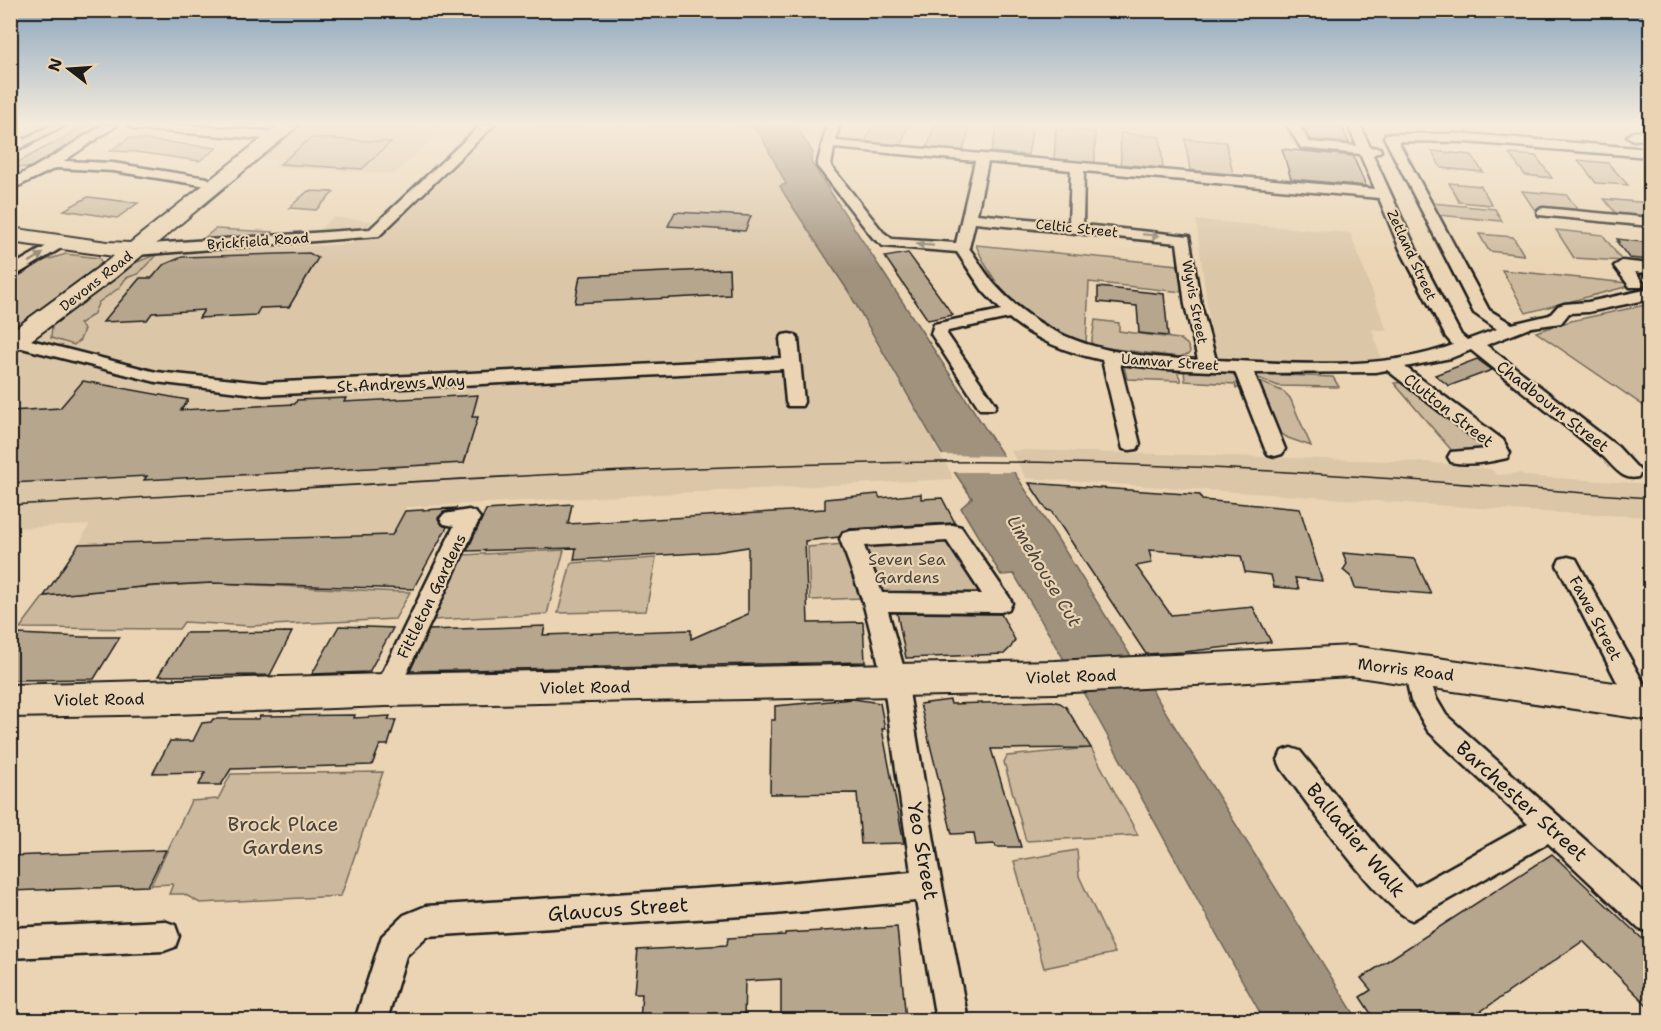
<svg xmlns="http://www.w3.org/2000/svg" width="1661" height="1031" font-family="'Shantell Sans',sans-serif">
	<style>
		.built { fill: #dbc6a8 }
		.green { fill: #ccb99d; stroke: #746a5c; stroke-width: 1.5 }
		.water { fill: #a1927e; stroke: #6c6357; stroke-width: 1.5 }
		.pier { fill: #ead4b3 }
		.building { fill: #b7a68e; stroke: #1c1c1c; stroke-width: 1.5 }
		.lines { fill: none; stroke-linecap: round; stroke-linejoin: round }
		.street-casing { stroke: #1c1c1c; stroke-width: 5 }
		.secondary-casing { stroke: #1c1c1c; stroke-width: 4 }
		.street { fill: #ead4b3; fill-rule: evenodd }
		.secondary { fill: #ead4b3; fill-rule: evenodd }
		.tram { stroke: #1c1c1c; stroke-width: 1.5 }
		.rail { stroke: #1c1c1c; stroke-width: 3 }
		.oneway { fill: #8d816f }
		.labels { text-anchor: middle; stroke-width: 4.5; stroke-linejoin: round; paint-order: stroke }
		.far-street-label { font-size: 14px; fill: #1c1c1c; stroke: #ead4b3 }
		.street-label { font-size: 16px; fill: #1c1c1c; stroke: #ead4b3 }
		.park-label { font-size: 16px; fill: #48433c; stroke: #ead4b3 }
		.water-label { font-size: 18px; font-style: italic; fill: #4b453e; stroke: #ead4b3 }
		.near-street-label { font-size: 20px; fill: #1c1c1c; stroke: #ead4b3 }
		.near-park-label { font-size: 20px; fill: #48433c; stroke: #ead4b3 }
	</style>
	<rect width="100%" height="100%" fill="#ead4b3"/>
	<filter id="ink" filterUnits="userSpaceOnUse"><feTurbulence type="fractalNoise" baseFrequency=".0167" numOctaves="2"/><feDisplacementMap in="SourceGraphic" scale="12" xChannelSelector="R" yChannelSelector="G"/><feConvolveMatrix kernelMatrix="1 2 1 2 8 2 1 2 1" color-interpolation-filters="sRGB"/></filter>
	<g filter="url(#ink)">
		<g class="built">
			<path d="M32,125H73L11,157V137Z"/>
			<path d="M299,125H448L394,174L274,167L281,160L260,159Z"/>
			<path d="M499,125H749L756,129L786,185L795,212L858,308L936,443H933L951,472L952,479L406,507L392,535L79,544L89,525L11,528V353L52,326L135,263L157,254L349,244L388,231Z"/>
			<path d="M333,217L373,221L366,228L356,232L314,234Z"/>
			<path d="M1196,220L1350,233L1387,331L1372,329L1381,359L1297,364L1214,357Z"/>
			<path d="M1023,450L1427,462L1491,469L1497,475L1521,473L1524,476L1650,484V517L1541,512L1026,478L1011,451Z"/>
		</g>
		<g class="green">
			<path d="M87,125H104L52,156C41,169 26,169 11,166Z"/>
			<path d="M873,125H908L901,145L865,142Z"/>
			<path d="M935,125L970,126L963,151L927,148Z"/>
			<path d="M997,127L1032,130L1028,155L991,152Z"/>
			<path d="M1056,129L1095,132V163L1054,159Z"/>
			<path d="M1120,133L1160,137L1163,168L1121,164Z"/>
			<path d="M129,138L217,148L199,161L136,152L110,151Z"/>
			<path d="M311,138L391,142L362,169L280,164Z"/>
			<path d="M1185,139L1226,142L1233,174L1190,170Z"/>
			<path d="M1432,151L1471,155L1483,172L1441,168Z"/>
			<path d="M1509,154L1536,156L1552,178L1525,175Z"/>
			<path d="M1578,160L1608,163L1628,185L1596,183Z"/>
			<path d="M1449,183L1481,186L1492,205L1459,202Z"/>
			<path d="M308,191L334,192L316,210L289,208Z"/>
			<path d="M1522,191L1567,195L1580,213L1534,209Z"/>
			<path d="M88,197L138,203L117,218L64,210Z"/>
			<path d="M1604,199L1650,203V220L1619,217Z"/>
			<path d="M1432,203L1495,209L1502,221L1438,215Z"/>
			<path d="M215,229H216L273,232L270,235L203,239Z"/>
			<path d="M1556,230L1603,235L1622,261L1574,258Z"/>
			<path d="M1479,234L1513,237L1524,255L1489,251Z"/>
			<path d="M976,245L1178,265L1182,292L1089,282L1086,344C1074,340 1061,337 1051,331C1017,313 990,280 976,245Z"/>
			<path d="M66,254L99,258L102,263L71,291L11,334V278L33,264Z"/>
			<path d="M157,254L138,274L126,278L119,288L99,302L93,315L79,324L84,329L80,340L74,345L51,338L52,326L135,263Z"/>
			<path d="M1502,270L1627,283L1629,286L1526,313Z"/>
			<path d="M1650,304V410L1536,332L1571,321Z"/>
			<path d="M1095,320L1119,323V331L1179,339L1187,344L1190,351L1189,354L1179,357L1091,346Z"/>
			<path d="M1124,366L1177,371L1181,381L1127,379Z"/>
			<path d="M1184,371L1234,373L1240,388H1236L1235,384L1185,381Z"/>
			<path d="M1255,374L1333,377L1339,387L1278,386L1256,377Z"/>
			<path d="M1254,379L1284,392L1290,398L1311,446L1288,438L1277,431Z"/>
			<path d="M1405,382L1486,447L1483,449L1453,452L1394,383Z"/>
			<path d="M950,538L982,594L879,598L860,543Z"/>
			<path d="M844,544L861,598L810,600L808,547Z"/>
			<path d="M564,550L547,614L434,620L462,555Z"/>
			<path d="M656,558L646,611L558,613L571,563Z"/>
			<path d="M211,583C277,585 343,590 410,592L395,619L250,626L184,622L179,629L20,628L44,596L129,588Z"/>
			<path d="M1091,748L1138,835L1026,841L1004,762L1007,756Z"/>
			<path d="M383,772L341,896L200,903L184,894H169L173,884L151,885L191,801L218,799L231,774Z"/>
			<path d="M1077,850L1079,876L1115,953L1044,968L1014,861Z"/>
		</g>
		<path class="water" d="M749,125L796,126L813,153L811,162L1057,538L1358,1020H1264L1087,699L1014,574L1001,575L961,508L972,498L940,451L848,291L785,195L780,186L786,184L760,134Z"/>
		<path class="pier" d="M940,455L1007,456L1018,472H951Z"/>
		<g class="building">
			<path d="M1301,125H1341L1349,143L1310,140Z"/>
			<path d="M1282,149L1353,156L1366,186L1291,179Z"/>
			<path d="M675,212L751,216L745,231L668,226Z"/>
			<path d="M1617,239L1650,243V260L1629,258L1617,242H1619Z"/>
			<path d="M309,253L318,258L289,307L260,308L256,315L199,318L204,310L152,313L147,320L103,322L140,278H152L163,265L182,257Z"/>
			<path d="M908,253L953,315L928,320L885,257Z"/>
			<path d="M729,269L730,295L575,303L580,276Z"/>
			<path d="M1098,287L1164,294L1168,336L1139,333L1137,306L1098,302Z"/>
			<path d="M1477,359L1492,370L1449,386L1435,375Z"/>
			<path d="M83,381L188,400L181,410L295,404L297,400L346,398L344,402L478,395L472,417H478L464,463L144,480L147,476L10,483V411L60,408Z"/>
			<path d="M1029,483L1200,495L1202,500L1300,509L1322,581L1295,578L1299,589L1274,587L1271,575L1245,572L1241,556L1149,550L1152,563L1136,566L1171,615L1253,607L1271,642L1184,652L1146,654L1051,511L1047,510Z"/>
			<path d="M878,494L880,498L921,494V499L942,498L955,523L851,529L842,531L839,537L805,541L808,623L863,622L865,662L410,671L429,630L545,626L543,635L691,630V639L748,614V547L716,552L574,560L576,548L467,551L486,510L572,504L568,524L825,509V499Z"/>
			<path d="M457,508L444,512L438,518L442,525L447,527L413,589L211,583L152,586L44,596L79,544L392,535L405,511Z"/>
			<path d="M1343,553L1415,559L1431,594L1355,588L1351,577L1343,570L1347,564Z"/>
			<path d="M897,613L1001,614L1015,640L1011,647L1004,654L906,658Z"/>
			<path d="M339,626L393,628L369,672L312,674Z"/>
			<path d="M292,632L270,675L158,676L185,633Z"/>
			<path d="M18,634L83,637H120L94,679L10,680V645Z"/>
			<path d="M853,699L880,703L885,729H882L904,843L861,844L857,793L770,794L771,720H775V706Z"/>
			<path d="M950,700L951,704L1052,701L1060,703L1066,707L1091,748L991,749L1021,847H996L995,844L976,845L974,833L952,834L920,704Z"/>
			<path d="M355,715L354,718L390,716L388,720H396L388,745H380L372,765L231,769L221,785H199L205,772L153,773L170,741H193L202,723L211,722L213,719H258L260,716Z"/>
			<path d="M166,850L148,886L10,891V856Z"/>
			<path d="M1552,854L1650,946V1008L1583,941L1468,1020H1375L1360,997L1371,990L1361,978Z"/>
			<path d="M897,927L906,1020H781V979L745,981L744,1020H640L642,994H634L638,950L727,945L728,938L785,935V933Z"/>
		</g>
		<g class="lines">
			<defs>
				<g id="street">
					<path d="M103,125H117L64,161L113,163L207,178L214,182L207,186L113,171L56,168L10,190V180C43,164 72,144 103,125Z"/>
					<path d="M128,125H183L267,131L273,135L267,139L250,138L134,129Z"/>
					<path d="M481,125H494L379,236L136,255L128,250L136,245L370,229Z"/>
					<path d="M827,125H839L836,141L1375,189L1360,154L1301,148L1287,125H1299L1309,142L1357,146L1348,125H1360L1370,147L1380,148L1381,151L1373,155L1416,249L1461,335L1467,340L1497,329L1474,313L1384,137L1386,134H1466L1650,149V157L1466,142L1398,141L1489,310L1512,324L1550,315L1558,306L1564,304L1588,302L1650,289V299L1588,312L1569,313L1561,323L1532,327L1486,345L1618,447L1641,472L1638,477C1623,481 1614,467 1604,457L1471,350L1451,358L1405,367L1503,440L1510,453L1507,458C1490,462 1468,466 1451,462L1448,457L1451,452L1488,449L1387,370L1375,372L1254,373L1285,449L1282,454L1275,456L1268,454L1265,449L1235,372L1164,369L1120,364L1140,444L1137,449L1130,450L1123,449L1102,360C1069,353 1035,340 1009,318L948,331L947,334L996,405L994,409H980L931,334L934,324L1001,310L983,291L957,252L883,246L873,238L817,166ZM834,148L975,161L956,243L892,239L883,232L831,166ZM988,162L1071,170L1069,223L977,214ZM1084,171L1379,198L1400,249L1446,337L1453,345C1379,372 1292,363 1216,360L1201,305L1189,236L1083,225ZM975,223L1177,243L1185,305L1198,360C1118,356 1053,348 996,286C986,275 978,260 969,248Z"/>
					<path d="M1650,131V139L1633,140L1627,136L1633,132Z"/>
					<path d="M1544,208L1650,218V226L1539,215L1537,212L1539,209Z"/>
					<path d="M61,238L66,239L68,242L66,245L10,279V267Z"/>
					<path d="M1622,261L1650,264V274L1635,272L1644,284L1642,287H1630L1614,266Z"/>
					<path d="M789,334L795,335L798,339L804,402L802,406H788L786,402L783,369L263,395L156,382L10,345V337L15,336L156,372L263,383L782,358L780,339L783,335Z"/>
					<path d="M469,510L476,513L480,518L395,698L386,701L377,698L374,690L454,526L444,524L440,519L444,514Z"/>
					<path d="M953,525L961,527L1009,597L1012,603L1009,609L1001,612L888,611L907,680L938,865L968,1020H936L916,901L774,914L427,936L406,956L387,1020H355L382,936L404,915L426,906L774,884L911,872L883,680L863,602L840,539L843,533L851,531ZM947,541L982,594L882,593L864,546Z"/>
					<path d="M1568,557L1576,559L1650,695V711L1641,714L1632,711L1557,565L1560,559Z"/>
					<path d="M1416,659L1425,662L1436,698L1446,715L1650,898V933L1639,929L1548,843L1412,920C1378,906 1307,802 1282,769L1278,760L1282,751L1291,748L1300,751L1380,850L1415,887L1528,824L1428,731L1411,701L1404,669L1407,662Z"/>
					<path d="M164,921L175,925L179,936L175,947L164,951L10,958V928Z"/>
				</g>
				<g id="secondary">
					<path d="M279,125H299L115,278L19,349L10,352V332L114,256L10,242V228L107,242L130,243Z"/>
					<path d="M1352,646L1650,688V720L1352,676L1055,693L386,706L174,714L10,717V685L386,674L1055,661Z"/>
				</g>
			</defs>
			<use href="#street" class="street-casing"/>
			<use href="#secondary" class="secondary-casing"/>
			<use href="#street" class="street"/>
			<use href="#secondary" class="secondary"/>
			<path class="tram" d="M10,505C320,488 631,465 941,462C1178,460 1414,480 1650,498"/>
			<g class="rail">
				<path d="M24,138L48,125"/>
				<path d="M10,155L68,125"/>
			</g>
		</g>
		<defs><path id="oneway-solid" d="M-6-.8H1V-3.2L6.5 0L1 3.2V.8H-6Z" transform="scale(1.5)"/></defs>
		<g class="oneway">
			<use href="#oneway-solid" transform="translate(1151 235) rotate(5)"/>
			<use href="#oneway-solid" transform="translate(925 245) rotate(-176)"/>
			<use href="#oneway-solid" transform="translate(36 258) rotate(-32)"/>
		</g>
	</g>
	<linearGradient id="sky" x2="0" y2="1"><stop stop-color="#8ba6be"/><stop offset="0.46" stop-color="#f6ecdd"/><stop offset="1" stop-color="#f6ecdd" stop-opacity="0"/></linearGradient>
	<rect width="1661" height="269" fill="url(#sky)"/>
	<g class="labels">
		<g class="far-street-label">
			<text transform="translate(1077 228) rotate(6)" y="5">Celtic Street</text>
			<text transform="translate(258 241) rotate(-4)" y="5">Brickfield Road</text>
			<text transform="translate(1412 255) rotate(65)" y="5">Zetland Street</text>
			<text transform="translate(96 281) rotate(-38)" y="5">Devons Road</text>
			<text transform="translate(1195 302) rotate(79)" y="5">Wyvis Street</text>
			<text transform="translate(1170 362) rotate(4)" y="5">Uamvar Street</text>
		</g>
		<g class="street-label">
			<text transform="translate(401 383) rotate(-3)" y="6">St Andrews Way</text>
			<text transform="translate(1553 406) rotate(38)" y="6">Chadbourn Street</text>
			<text transform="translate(1449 410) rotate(38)" y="6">Clutton Street</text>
			<text transform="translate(431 596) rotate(-64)" y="6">Fittleton Gardens</text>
			<text transform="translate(1596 618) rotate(62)" y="6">Fawe Street</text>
			<text transform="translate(1406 669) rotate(7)" y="6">Morris Road</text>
			<text transform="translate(1071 676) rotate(-2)" y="6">Violet Road</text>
			<text transform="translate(585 687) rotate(-1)" y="6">Violet Road</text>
			<text transform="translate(99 699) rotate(-1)" y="6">Violet Road</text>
		</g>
		<g class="park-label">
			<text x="907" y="565">Seven Sea<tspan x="907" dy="18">Gardens</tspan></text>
		</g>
		<g class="water-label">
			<text transform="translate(1044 571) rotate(59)" y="6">Limehouse Cut</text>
		</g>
		<g class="near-street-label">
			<text transform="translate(1522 801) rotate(42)" y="7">Barchester Street</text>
			<text transform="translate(1356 840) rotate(50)" y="7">Balladier Walk</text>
			<text transform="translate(923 851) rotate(80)" y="7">Yeo Street</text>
			<text transform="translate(618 909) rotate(-4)" y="7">Glaucus Street</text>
		</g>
		<g class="near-park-label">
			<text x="283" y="831">Brock Place<tspan x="283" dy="23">Gardens</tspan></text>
		</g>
	</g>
	<rect width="1661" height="1031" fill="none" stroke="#ead4b3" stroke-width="36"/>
	<rect x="18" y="18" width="1625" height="995" fill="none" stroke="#1c1c1c" stroke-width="2" filter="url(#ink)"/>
	<g transform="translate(69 69) rotate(287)" stroke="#ead4b3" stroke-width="4.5" paint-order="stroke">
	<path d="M0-4.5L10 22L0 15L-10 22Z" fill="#1c1c1c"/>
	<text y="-9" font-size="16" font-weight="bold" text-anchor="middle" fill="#1c1c1c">N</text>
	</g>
</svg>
